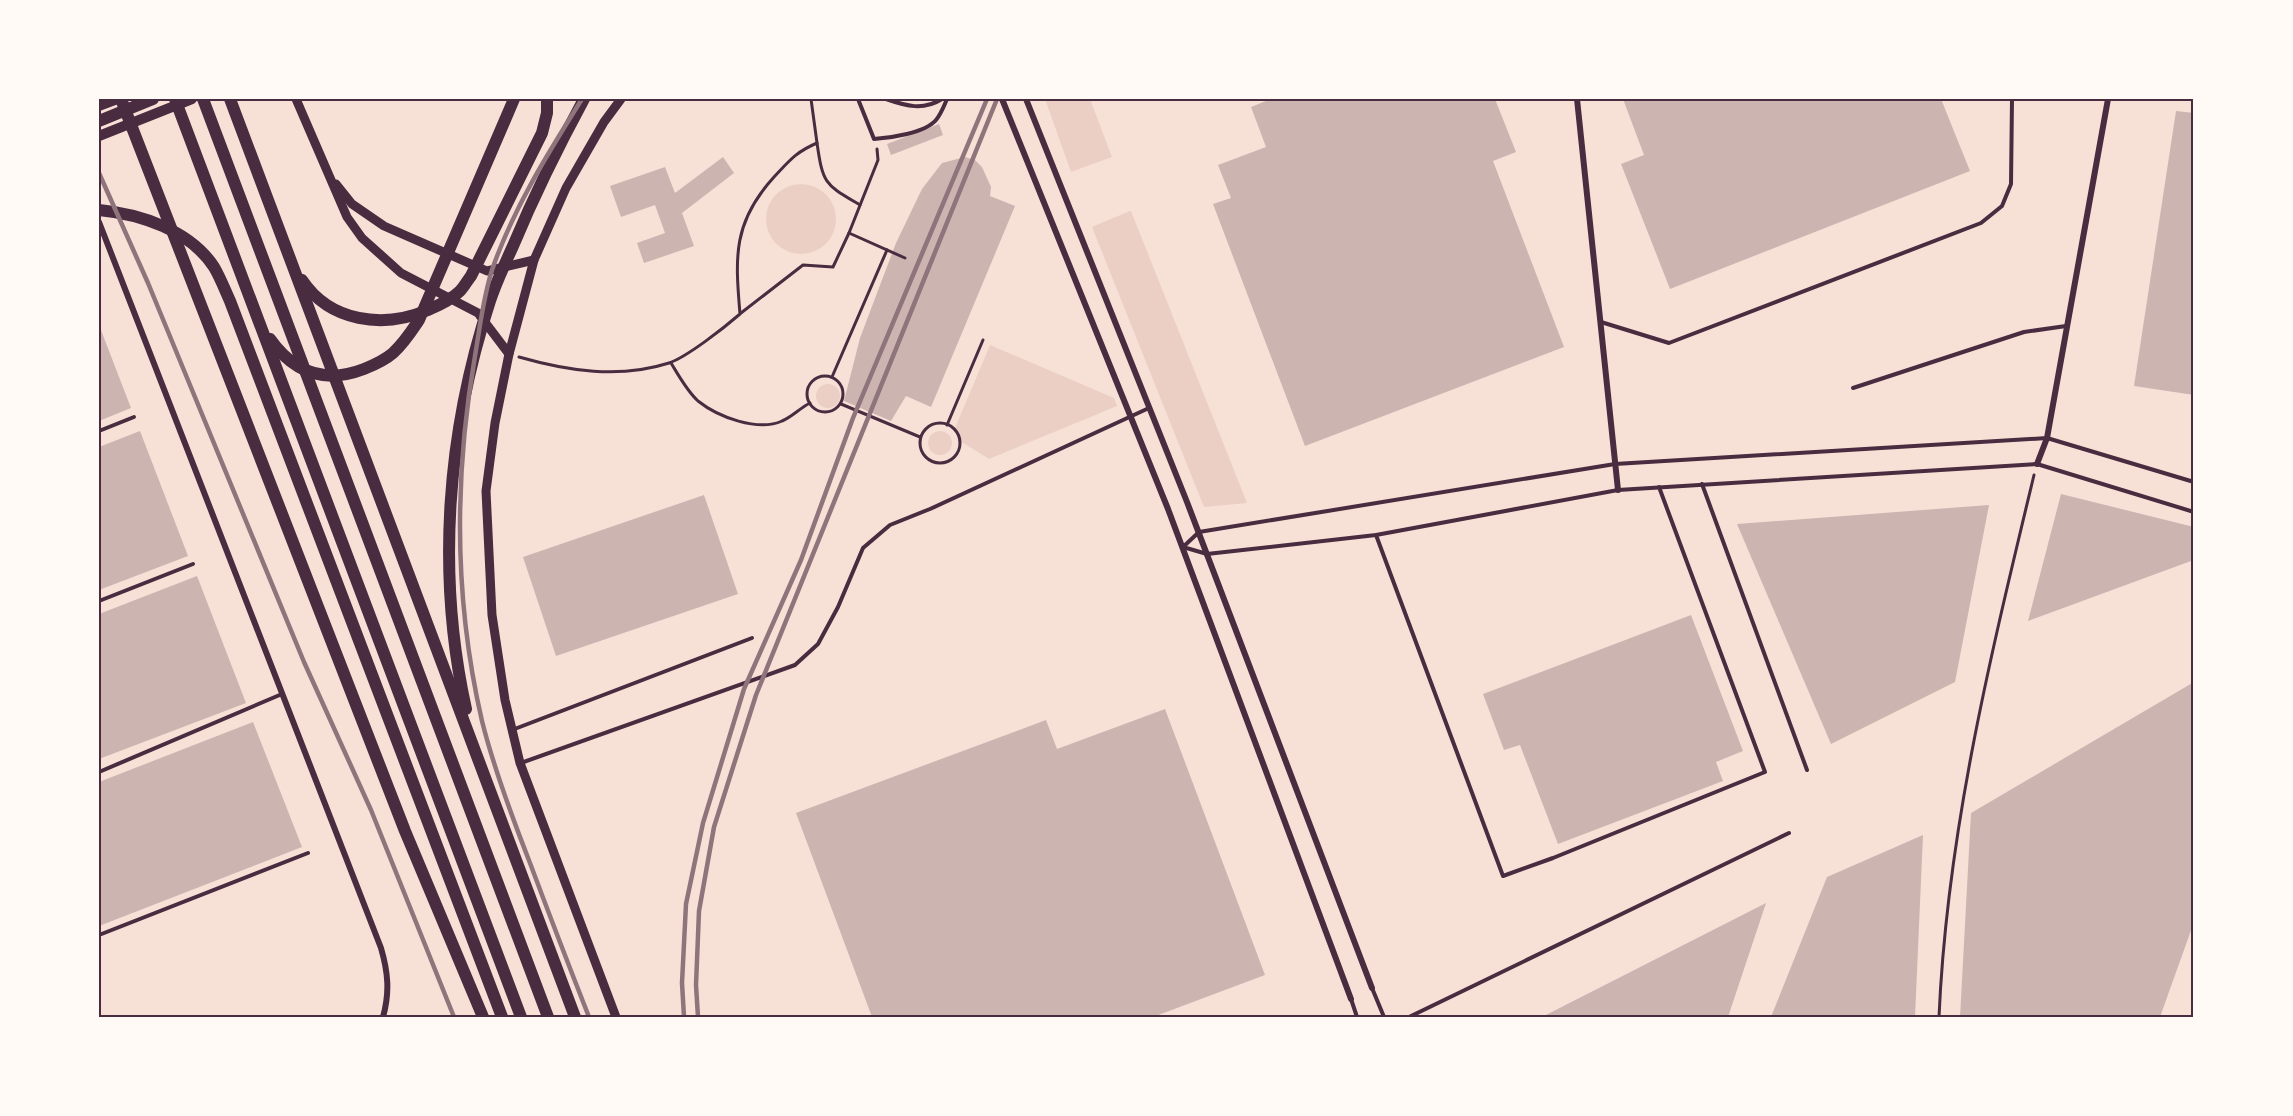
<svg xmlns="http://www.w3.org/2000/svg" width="2293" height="1116" font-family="Helvetica,sans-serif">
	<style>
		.green { fill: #ebcfc5 }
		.building { fill: #ccb4b1 }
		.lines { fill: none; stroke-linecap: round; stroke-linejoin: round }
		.path { stroke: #4a2c40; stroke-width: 3 }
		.service { stroke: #4a2c40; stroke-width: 4 }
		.minor { stroke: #4a2c40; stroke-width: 6 }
		.tertiary { stroke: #4a2c40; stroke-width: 9 }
		.secondary { stroke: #4a2c40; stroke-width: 10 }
		.primary { stroke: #4a2c40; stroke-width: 12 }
		.trunk { stroke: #4a2c40; stroke-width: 12 }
		.rail { stroke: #8f747c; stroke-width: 4.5 }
		.neatline { fill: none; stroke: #4a2c40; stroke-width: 2 }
	</style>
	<rect width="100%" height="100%" fill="#f7e1d7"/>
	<g class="green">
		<path d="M1045,99H1090L1112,157L1071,172Z"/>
		<circle cx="801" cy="219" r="35"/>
		<path d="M1130,211H1131L1247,503L1204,507L1092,227Z"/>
		<path d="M990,345L1114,398L1117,406L989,459L960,441L955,428Z"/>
		<circle cx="828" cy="396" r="12"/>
		<circle cx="940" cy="443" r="12"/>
	</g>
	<g class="building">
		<path d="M1271,99H1495L1516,152L1493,161L1564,347L1305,446L1213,204L1231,198L1218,165L1266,147L1251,107Z"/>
		<path d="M1623,99H1941L1970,171L1670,289L1621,164L1644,155Z"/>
		<path d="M2176,111L2194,113V395L2134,386Z"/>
		<path d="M939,124L943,135L891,155L887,144Z"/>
		<path d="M723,157L734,173L682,213L694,246L644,263L637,243L665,233L655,205L621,217L610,186L665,167L675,193Z"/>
		<path d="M965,157L975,160L982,167L991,187L990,196L1015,206L931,407L906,396L891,421L844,401L860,338L896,243L922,189L942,163Z"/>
		<path d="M99,325L131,408L99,421Z"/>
		<path d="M140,431L188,556L99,590V447Z"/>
		<path d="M2061,494L2194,527V548L2191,561L2028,621Z"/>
		<path d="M704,495L738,594L556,656L523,557Z"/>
		<path d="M1989,505L1955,682L1831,744L1737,524Z"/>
		<path d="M197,576L246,703L99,759V614Z"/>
		<path d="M1691,615L1743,751L1716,762L1723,781L1558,844L1520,745L1504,750L1483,694Z"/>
		<path d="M2194,682V922L2160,1017H1960L1971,813Z"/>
		<path d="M1165,709L1265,975L1153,1017H872L796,813L1046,720L1057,749Z"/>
		<path d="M253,722L302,847L99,926V782Z"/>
		<path d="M1923,835L1915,1017H1771L1827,877Z"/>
		<path d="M1766,903L1728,1017H1542Z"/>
	</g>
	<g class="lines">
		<g class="path">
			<path d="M817,143C823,185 825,184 860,205"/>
			<path d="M877,149L878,160L849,233L905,258"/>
			<path d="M741,313L803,265L833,267L849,233"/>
			<path d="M519,357C568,371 619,379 669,363C687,357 725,327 740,314C735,256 733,222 774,177C790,160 796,152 817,143L811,99"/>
			<path d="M671,363C679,376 687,391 698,401C718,417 758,432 782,421C792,417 800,408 810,403"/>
			<circle cx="825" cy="394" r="18"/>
			<path d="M832,377L887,250"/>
			<path d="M841,404L920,437"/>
			<circle cx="940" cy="443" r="20"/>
			<path d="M947,425L983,340"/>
			<path d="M1939,1017C1947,832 1991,654 2034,475"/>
		</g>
		<g class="service">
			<path d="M858,99L874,139C890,138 925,133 936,120C941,114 944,106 947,99"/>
			<path d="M886,99C906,106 923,111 942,99"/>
			<path d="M1601,322L1669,343L1981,223L2002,206L2011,184L2012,99"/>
			<path d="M1853,388L2024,332L2066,326"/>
			<path d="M99,431L134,417"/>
			<path d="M2194,482L2047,438L1615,464L1199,532L1183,547L1207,554L1376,535L1618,490L2037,464L2194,512"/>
			<path d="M1702,484L1807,770"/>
			<path d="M1376,535L1503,876L1553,858L1765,772L1659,487"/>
			<path d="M99,601L193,564"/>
			<path d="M512,730L752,638"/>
			<path d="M521,763L795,665L818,644L838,607L863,548L890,525L930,509L1149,408"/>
			<path d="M99,772L282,694"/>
			<path d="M99,935L308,853"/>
			<path d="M1372,988L1384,1017"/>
			<path d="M1351,999L1357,1017"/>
			<path d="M1409,1017L1789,833"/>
		</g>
		<g class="minor">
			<path d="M1002,99L1168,509L1351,999"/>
			<path d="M1026,99L1187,502L1372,988"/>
			<path d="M1577,99L1618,490"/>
			<path d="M99,222L381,948C388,972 390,992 383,1017"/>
			<path d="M2037,464L2047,438L2108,99"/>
		</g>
		<g class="tertiary">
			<path d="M296,99L347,217L362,238L401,273L478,313L509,354"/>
			<path d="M336,184L352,204L384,226L487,271L534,260"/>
			<path d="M616,1017L520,763L505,700L492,615L486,491L495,423L509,354L534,260L566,188L604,122L621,99"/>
		</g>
		<path class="secondary" d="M99,136L192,99"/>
		<path class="primary" d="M99,105L115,99"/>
		<g class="trunk">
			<path d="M121,99L405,831L483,1017"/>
			<path d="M175,99L521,1017"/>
			<path d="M203,99L548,1017"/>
			<path d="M230,99L575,1017"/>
			<path d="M99,121L153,99"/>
			<path d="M99,210C140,214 190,230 214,267C220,277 225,290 230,301L502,1017"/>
			<path d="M302,280C330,322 383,329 428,310C439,305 451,300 460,291C464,287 467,281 471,276L542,133L547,113V99"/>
			<path d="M270,339C294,373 325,384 364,369C374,365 385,360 393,353C404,343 411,332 419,320L514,99"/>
			<path d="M466,709C436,573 447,432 490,301C496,282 505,264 513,246C534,196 558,147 584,99"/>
		</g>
		<g class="rail">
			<path d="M582,99C548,153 513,209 492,270C483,298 480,327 475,356C454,477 454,600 482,721C494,769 512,817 530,863C549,914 569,966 589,1017"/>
			<path d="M99,173L148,283L304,662L371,810L454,1017"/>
			<path d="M684,1017L682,983L686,904L703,823L744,689L801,560L853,418L987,99"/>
			<path d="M698,1017L696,985L699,911L714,827L756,695L997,99"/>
		</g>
	</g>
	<rect width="2293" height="1116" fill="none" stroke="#fffaf5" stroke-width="201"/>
	<rect x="100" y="100" width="2092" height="916" class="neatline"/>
</svg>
